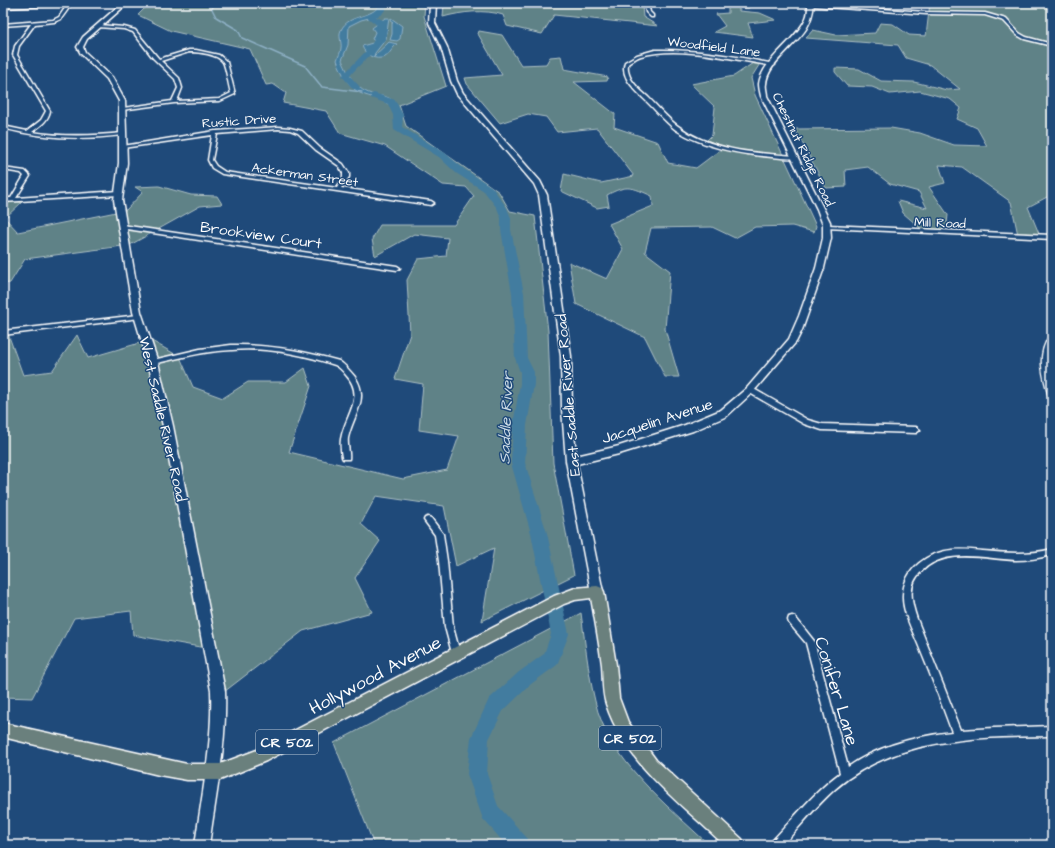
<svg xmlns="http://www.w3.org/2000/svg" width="1055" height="848" font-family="'Architects Daughter',sans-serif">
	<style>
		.green { fill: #5e8287; stroke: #aec0c3 }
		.water { fill: #437b9f; stroke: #8eb0c5 }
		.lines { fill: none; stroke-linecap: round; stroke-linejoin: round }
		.stream { stroke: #8eb0c5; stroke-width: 1.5 }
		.river { fill: #437b9f; fill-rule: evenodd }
		.street-casing { stroke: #fff; stroke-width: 3 }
		.secondary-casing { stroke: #fff; stroke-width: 3 }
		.primary-casing { stroke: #fff; stroke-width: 3 }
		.street { fill: #1f4a7a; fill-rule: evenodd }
		.secondary { fill: #1f4a7a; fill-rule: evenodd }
		.primary { fill: #6a807d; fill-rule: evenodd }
		.labels { text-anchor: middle; stroke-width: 3; stroke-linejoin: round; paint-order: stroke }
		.far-street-label { font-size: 13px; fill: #fff; stroke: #1f4a7a }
		.shield { fill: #1f4a7a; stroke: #bcc9d7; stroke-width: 1 }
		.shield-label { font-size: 14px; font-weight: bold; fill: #fff }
		.street-label { font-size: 15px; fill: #fff; stroke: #1f4a7a }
		.water-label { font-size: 16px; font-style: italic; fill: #d0dee7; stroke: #1f4a7a }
		.near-street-label { font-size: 18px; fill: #fff; stroke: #1f4a7a }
	</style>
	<rect width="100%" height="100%" fill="#1f4a7a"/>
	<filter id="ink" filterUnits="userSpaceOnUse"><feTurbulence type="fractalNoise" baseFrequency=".025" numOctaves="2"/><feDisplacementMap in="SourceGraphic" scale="8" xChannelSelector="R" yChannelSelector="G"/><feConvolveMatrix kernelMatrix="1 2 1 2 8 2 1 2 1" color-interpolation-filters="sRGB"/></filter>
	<g filter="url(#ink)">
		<g class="green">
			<path d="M150,3H425L424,16L446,86L399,105L406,126L499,192L510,211L535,216L548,331L553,463L574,575L482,621L494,548L456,566L444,506L376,496L361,524L380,541L355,578L372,612L303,631L220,695L211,649L133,635L131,611L74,618L32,698L3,697V334L7,331L23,375L52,371L77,335L88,358L150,340L180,357L193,387L223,398L248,382H286L305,368L311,386L289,452L403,479L447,470L459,436L419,430L423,384L395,379L410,334L407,280L418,259L446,256L448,238L414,234L375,256L372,239L380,225H454L474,196L466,187L443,185L385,146L340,133L326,111L283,103L286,93L273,84L266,85L250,49L171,31L138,15Z"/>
			<path d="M444,3H483L496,7L506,3H609L642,6L643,17L658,26L554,15L542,34L507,26L503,15C485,9 461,12 443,17Z"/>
			<path d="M728,3H749V8H739V11L760,13L776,20L748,23L753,37L714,32L725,26L716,14L728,13Z"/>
			<path d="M930,3H1047L1046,6L1052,9V197L1049,196L1028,207L1040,236L1018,235L1011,202L962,167L939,165L945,183L929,187L948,215L946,233L925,232L903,213L898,201L927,208L919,192L890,184L868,167L845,170L846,187L826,188L795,129L891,128L920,133L954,145L987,146L977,128L957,119L961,108L950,99L920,91L890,94L872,87L847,86L835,72V68L859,69L881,81L914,82L947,90L960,89L930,65L906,58L898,45L806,38L813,30L836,35L875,33L880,23L893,24L909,35L926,36Z"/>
			<path d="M479,31L502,35L521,65L546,64L550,57L561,56L564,69L608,77L607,81L574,82L615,114L614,127L658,142L668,163L696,168L724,147L707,140L712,135L715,107L691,84L734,76L756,61L761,62L751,78L755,95L816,226L814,232L792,226L755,227L735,238L712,227L651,228L645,252L670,271L665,329L679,377H665L645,337L576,304L569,262L607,279L623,249L609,224L653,206L652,196C632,187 627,184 607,195L609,206L597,208L561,191L564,174L601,183L634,176L597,128L557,132L546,117L528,114L500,123L467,84L465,78L502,75L478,34Z"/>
			<path d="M159,186L191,195L217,196L222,204L200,206L130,245L25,259L10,283L3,284V201L22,202L5,218L18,232L126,210L143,192L135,187Z"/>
			<path d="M581,613C585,642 588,672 595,701C608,759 668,806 709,845H374L334,743Z"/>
		</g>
		<g class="water">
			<path d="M382,3H390L377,16L361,20L349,26L348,45L342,60C350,77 355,90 375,95C382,96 388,96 393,101L388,104C380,99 374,98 365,95C350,91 342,74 337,60C338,57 341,52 341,48C342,42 338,36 341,30C349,13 371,20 382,3Z"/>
			<path d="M385,18H389L386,39L375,53L374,56L389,42L397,44C393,47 389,55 385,57C375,61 365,55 362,46L376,42L372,39L375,32L372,28Z"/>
			<path d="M391,18L402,26L400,39L397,41L390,40L392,34V23H393L390,21Z"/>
		</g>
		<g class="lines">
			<path class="stream" d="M215,3L212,9L216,17L238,30L242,38L305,66L322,87L362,92"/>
			<g class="river">
				<path d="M382,3H390L382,14L376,17L383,20L386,26C380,52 365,57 350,76L360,87L359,89H353L342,76L370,47L376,36L378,26L367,17L376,10Z"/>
				<path d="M374,93L395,100L403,115L402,127L445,153L464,169L492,187L507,208L511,218V230L524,293L527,358L534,372V384L527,425L525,463L547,533L569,634L557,665L531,684L503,711L489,739L487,774L498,806L527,838L530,845H506L483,819L467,774L471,738L489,699L519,672L544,654L551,634L531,533L511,463L513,425L520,384V372L515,358L512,293L501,230V218L497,208L484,191L456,173L439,157L394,130L393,115L388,104L371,98V94Z"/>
			</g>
			<defs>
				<g id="street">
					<path d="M74,3H103L101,4L71,5L61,19L54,22L35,24L19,46L17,55L50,111C48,121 40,126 32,132C62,137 92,136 123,133L125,134L123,135C82,140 43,139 3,128V126L27,131L41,120L46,111L13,55L15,46L31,24L3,26V24L53,20L59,17L67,5L3,8V6Z"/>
					<path d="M644,3H648L650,12L653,15V17H651L646,12Z"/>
					<path d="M812,4L926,12L985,13L1006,19L1019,33L1026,37L1052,44V46L1024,39L1017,35L1004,21L985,15L926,14L811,6L810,5Z"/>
					<path d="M99,25L124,27L135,30L159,59L189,50H196L219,55L227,62L235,94L220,101L174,103L121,110V108H123L172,101L178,88L175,79L153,58L133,32L124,29L98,27L97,26ZM189,52C199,52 217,54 223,62C226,67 229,87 231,93L219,99L177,101L182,88L179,78L161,61Z"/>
					<path d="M655,50C695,49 735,56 774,64L775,65L773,66C734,60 680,45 641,56C637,57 632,61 628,64C626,79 639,89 649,98C659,108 667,118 678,126C711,151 755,153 795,156L797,157V158C789,159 780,158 772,157C739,154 705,148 676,130C664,121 654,108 643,98C634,88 620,77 625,62L637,55Z"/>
					<path d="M278,127L290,128L302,131L320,148L343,164L349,173V177L341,188L431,201L434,203L431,205L222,174L212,168L208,160L212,135L123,148L121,147L123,146L215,131H217ZM278,129L290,130L298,133L316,150L339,166L343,173V177L337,188L225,172L216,166L212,160L217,134Z"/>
					<path d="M3,168L25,171L30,176L16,198L119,191L122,193L119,195L3,202V198H11L24,176L21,173L3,170Z"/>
					<path d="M122,225L397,266L400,268L397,270L120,228L119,227Z"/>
					<path d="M828,225L1052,235V239L826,228L825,227Z"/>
					<path d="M138,315L141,317L140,318L3,335V331Z"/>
					<path d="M1052,334V341L1049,350L1048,358L1052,383V399L1049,397C1043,374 1036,356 1050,335Z"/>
					<path d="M231,345C268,344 304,351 339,361C345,365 350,371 355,377C370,399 353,415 348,438C347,445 350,453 349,459H343L342,457C341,451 340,445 341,439C345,415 366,397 346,375C343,371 339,367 335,365C301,354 267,347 232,350C205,351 179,358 153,364L150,362L153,360L200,349Z"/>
					<path d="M748,388H752L808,420L822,424L916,427L920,430L916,433L822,430L804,424L748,392L747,390Z"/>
					<path d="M428,517L431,518L443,534L447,561L453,627L460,653L459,656L456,657L453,656L452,653L445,627L439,561L435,535L424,520L425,518Z"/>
					<path d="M1052,549V555C1040,558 1028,560 1016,560C985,559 946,547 922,571C907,584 911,602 917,619L961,730L994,728L1052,726V736C977,737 895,737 835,789C816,806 800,826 783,845H771L772,841C794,818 814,792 840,773L806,643L789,623L788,620L789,617L792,616L795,617L814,641L848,767C877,746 917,736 952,732C941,702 930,673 918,644C912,629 902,611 903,595C904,569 928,552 952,550C962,549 973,550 983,551C1006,553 1029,555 1052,549Z"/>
				</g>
				<g id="secondary">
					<path d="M122,3H128L87,39L83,47L85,52L112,77L125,101L127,163L122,200L141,312L158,362L173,426L225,691C227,743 216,794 209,845H195C202,794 213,743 211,691L163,426L148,362L133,312L114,200L119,163V101L107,79L81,54L77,47L83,37Z"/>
					<path d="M430,3H436L435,23L447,47L457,81L463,93L540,181L547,195L571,356L572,409L576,456L619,446L685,425L721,410L747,388L789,339L799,316L816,268L823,238V225L817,209L761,96C760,92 759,87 759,84C762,60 796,41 806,18C808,14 808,8 808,3H814C813,13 811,21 806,29C795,46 767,64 766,84C765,87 767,92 767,96L830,222L831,238L824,268L802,330L796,342L753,392L727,416L693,431L619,454L577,464L603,592L601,596L597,597L593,596L591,592L566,461L562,409L561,356L539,195L534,184L457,94L451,81L441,47L429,23Z"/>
				</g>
				<path id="primary" d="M597,586L602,588L604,592L616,665L619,698L628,722L656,760L742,839L744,845H724C680,802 626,765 606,704C602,692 603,677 602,665C599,642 595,620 591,598L575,600L564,604L266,761L220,780H187L159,775L3,737V723L187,764H220L257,750L554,596L575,588Z"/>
			</defs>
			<use href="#street" class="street-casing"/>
			<use href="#secondary" class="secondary-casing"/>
			<use href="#primary" class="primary-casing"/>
			<use href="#street" class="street"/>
			<use href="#secondary" class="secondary"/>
			<use href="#primary" class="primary"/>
		</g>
	</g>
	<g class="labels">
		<g class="far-street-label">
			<text transform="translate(714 46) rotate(7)" y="5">Woodfield Lane</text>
			<text transform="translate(239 120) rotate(-4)" y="5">Rustic Drive</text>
			<text transform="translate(804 149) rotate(64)" y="5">Chestnut Ridge Road</text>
			<text transform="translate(305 174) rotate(8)" y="5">Ackerman Street</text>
			<text transform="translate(940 222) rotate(2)" y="5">Mill Road</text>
		</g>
		<g class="shield">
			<rect x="599" y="726" width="62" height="24" rx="3"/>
			<rect x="256" y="730" width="62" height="24" rx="3"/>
		</g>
		<g class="shield-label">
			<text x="630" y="743">CR 502</text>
			<text x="287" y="747">CR 502</text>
		</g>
		<g class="street-label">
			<text transform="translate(261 235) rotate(8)" y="5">Brookview Court</text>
			<text transform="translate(568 395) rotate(-95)" y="5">East Saddle River Road</text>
			<text transform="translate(163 419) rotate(77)" y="5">West Saddle River Road</text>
			<text transform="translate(657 421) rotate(-18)" y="5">Jacquelin Avenue</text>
		</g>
		<g class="water-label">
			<text transform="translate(505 418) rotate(-88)" y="6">Saddle River</text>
		</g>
		<g class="near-street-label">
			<text transform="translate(375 675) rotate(-28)" y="6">Hollywood Avenue</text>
			<text transform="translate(837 691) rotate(73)" y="6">Conifer Lane</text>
		</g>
	</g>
	<rect width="1055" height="848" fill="none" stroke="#1f4a7a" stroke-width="16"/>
	<rect x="8" y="8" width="1039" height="832" fill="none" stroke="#fff" stroke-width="1.5" filter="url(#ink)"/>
</svg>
